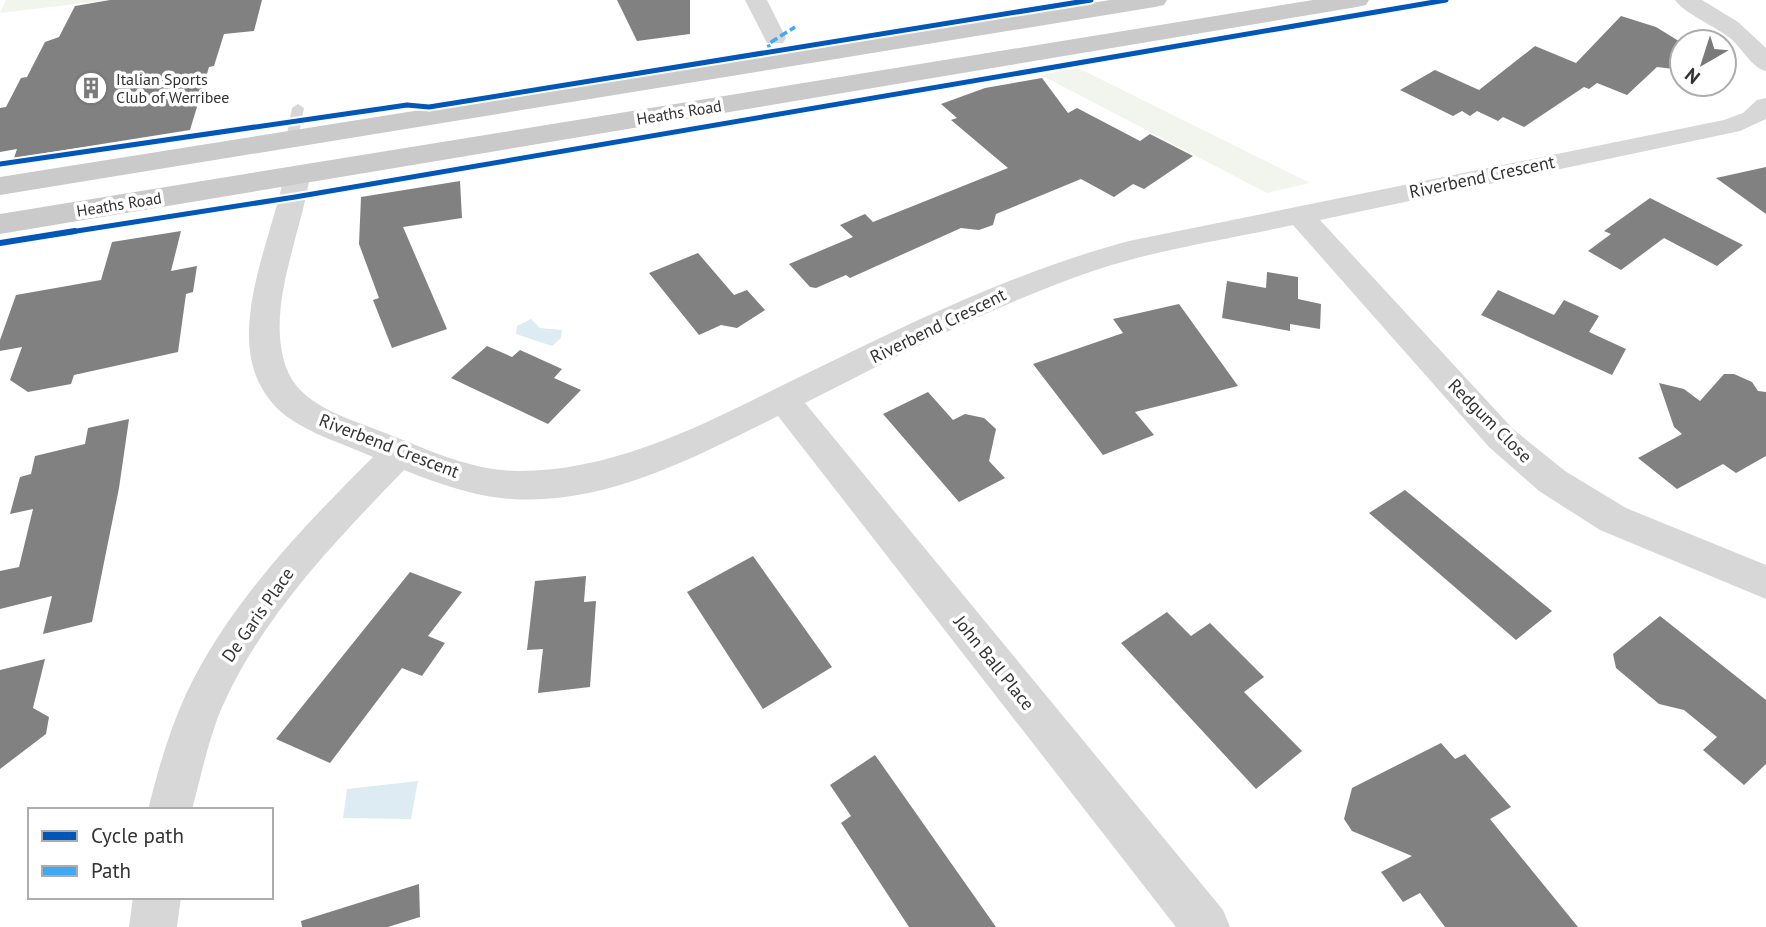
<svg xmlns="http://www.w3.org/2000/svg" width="1766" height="927" font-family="'PT Sans',sans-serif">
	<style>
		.green { fill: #f1f5ed }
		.water { fill: #ddebf3 }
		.building { fill: #818181 }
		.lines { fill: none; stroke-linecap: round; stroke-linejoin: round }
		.service { fill: #d7d7d7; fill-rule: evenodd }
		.minor { fill: #d7d7d7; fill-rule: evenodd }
		.primary { fill: #cacaca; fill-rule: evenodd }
		.quiet { stroke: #3fa9f5; stroke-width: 3.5; stroke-dasharray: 8 3.5; stroke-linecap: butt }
		.cycleway-far1-casing { stroke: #fff; stroke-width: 9 }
		.cycleway-casing { stroke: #fff; stroke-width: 10 }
		.cycleway-far1 { stroke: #0057b8; stroke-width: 5 }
		.cycleway { stroke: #0057b8; stroke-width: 6 }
		.labels { text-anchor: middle; stroke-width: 7; stroke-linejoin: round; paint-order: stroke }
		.far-poi-label { font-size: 16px; fill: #333; stroke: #fff; text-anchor: start }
		.far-street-label { font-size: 16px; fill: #333; stroke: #fff }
		.street-label { font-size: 18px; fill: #333; stroke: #fff }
	</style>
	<rect width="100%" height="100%" fill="#fff"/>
	<g class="green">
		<path d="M6,0H110L0,13Z"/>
		<path d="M1078,68L1310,183L1267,193L1041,75Z"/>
	</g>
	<g class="water">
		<path d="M531,319L540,328L562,330L561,338L552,346L516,334L517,326Z"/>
		<path d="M418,781L411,819L343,818L347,789Z"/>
	</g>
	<g class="building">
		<path d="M110,0H262L254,31L224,34L214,66L209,67L190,130L14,158L17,149L0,152V108L6,107L21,78L27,77L45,42L59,37L75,6Z"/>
		<path d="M617,0H690V34L637,41Z"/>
		<path d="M1621,16L1656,27L1682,43V70L1657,67L1627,95L1597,83L1589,89L1584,87L1524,127L1503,117L1498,121L1477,111L1470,116L1462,111L1453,116L1400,90L1435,70L1479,90L1535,46L1576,63Z"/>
		<path d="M1042,78L1068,113L1077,108L1140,141L1150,134L1193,156L1144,189L1133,184L1114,197L1081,179L996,214L993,225L979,230L961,228L850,278L846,275L816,288L810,287L789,264L853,237L840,225L865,214L873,222L1008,168L951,120L957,118L941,104L985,88Z"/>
		<path d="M1766,167V214L1716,178Z"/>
		<path d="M460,181L462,218L403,227L447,329L392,348L373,300L379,298L359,244L361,197Z"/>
		<path d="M1650,198L1743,245L1717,266L1664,238L1621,270L1588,251L1611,234L1604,231Z"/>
		<path d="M181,231L171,271L197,266L193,292L186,294L178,352L74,375L71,384L28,392L10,380L22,347L0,351V340L16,295L101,280L112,242Z"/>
		<path d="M698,253L734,295L747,290L765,310L737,328L721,325L699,335L649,273Z"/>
		<path d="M1267,272L1298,277V299L1321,304L1320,329L1290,324V331L1222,318L1227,281L1266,288Z"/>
		<path d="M1498,290L1554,315L1564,300L1599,316L1589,332L1626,349L1612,375L1481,315Z"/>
		<path d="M1179,304L1238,386L1135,412L1154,435L1103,455L1033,364L1123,333L1113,319Z"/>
		<path d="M487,346L512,357L520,350L562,369L554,378L581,390L548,424L451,378Z"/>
		<path d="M1724,374H1734L1752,382L1758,391L1766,392V456L1736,473L1723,464L1677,489L1638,458L1682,434L1674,427L1659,383L1684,389L1700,401Z"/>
		<path d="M928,392L953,420L965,414L984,418L996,429L989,461L1005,478L959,502L883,414Z"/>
		<path d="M129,419L119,488L92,622L43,634L52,596L0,609V571L19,567L33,509L10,514L20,477L31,474L35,456L85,444L88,428Z"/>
		<path d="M1405,490L1552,611L1516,640L1369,513Z"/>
		<path d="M753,556L832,667L763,709L687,592Z"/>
		<path d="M410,572L462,592L428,636L445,643L422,676L402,668L330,763L276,739Z"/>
		<path d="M586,576L584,602L596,601L590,687L538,693L543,649L527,650L535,581Z"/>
		<path d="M1167,612L1191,636L1210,623L1264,677L1244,692L1302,751L1256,789L1121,643Z"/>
		<path d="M1660,616L1766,700V764L1744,785L1703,750L1717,737L1684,710L1659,704L1616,668L1613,654Z"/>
		<path d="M45,659L33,708L49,717L46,734L0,769V670Z"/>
		<path d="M1441,743L1455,759L1465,754L1511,807L1490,819L1578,927H1445L1420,893L1403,902L1381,872L1412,856L1352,831L1344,819L1352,788Z"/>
		<path d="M875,755L996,927H909L841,823L851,816L830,785Z"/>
		<path d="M419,884L420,917L388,927H302L301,921Z"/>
	</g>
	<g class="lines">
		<path class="service" d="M298,104L304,108L298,139L292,143L286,139L292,108Z"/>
		<g class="minor">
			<path d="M745,0H767L786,38L783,43H767Z"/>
			<path d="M1675,0H1702L1738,22L1766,48V71C1752,68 1742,48 1730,38C1715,26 1685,14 1675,0Z"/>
			<path d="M1766,98V119L1740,131L1320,220L1513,429L1565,471L1626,508L1766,565V599L1600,530L1539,491L1489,447L1293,225C1228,239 1160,249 1096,270C995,304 900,355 805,403L1223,910L1230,927H1176L778,416C693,458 599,509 501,498C467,494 434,482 404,470C334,543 257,621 218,717C207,747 200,779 192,810H148C158,770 169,731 186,694C230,602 302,528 373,457C344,444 312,435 286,416C211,357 271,247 284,175L288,169L297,167L306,169L310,175C302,233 265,308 286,367C299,405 347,418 380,431C425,448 470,471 519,471C627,471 724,413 818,368C919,319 1020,270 1129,241L1724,120L1743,113L1757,100Z"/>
			<path d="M133,897H181L177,927H129Z"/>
		</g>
		<g class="primary">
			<path d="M1110,0H1167L1164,5L1155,7L0,195V177Z"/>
			<path d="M1313,0H1369L1366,5L1357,7L0,234V214Z"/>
		</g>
		<path class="quiet" d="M771,52L768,44L795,27"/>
		<defs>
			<g id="cycleway-far1">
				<path d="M0,164L407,105L429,107L1091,0"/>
				<path d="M64,233L295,197L1446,0"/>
			</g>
			<path id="cycleway" d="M0,243L75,231"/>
		</defs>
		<use href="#cycleway-far1" class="cycleway-far1-casing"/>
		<use href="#cycleway" class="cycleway-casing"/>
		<use href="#cycleway-far1" class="cycleway-far1"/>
		<use href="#cycleway" class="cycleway"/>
	</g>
	<defs>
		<symbol id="building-ring" viewBox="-11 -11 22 22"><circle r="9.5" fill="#fff" stroke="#7a7a7a" stroke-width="1.5"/><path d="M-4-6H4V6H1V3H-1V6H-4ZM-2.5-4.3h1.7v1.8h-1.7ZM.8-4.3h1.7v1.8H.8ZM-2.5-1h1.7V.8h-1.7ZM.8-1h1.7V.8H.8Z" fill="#7a7a7a"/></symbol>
	</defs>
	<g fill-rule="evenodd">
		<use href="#building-ring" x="72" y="69" width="38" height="38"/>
	</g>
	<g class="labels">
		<g class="far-poi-label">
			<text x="116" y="85">Italian Sports<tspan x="116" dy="18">Club of Werribee</tspan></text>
		</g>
		<g class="far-street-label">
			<text transform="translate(679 112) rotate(-9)" y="6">Heaths Road</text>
			<text transform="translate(119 204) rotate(-9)" y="6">Heaths Road</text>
		</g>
		<g class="street-label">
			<text transform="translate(1482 177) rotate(-12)" y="6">Riverbend Crescent</text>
			<text transform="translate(938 326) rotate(-26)" y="6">Riverbend Crescent</text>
			<text transform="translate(1490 421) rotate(45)" y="6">Redgum Close</text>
			<text transform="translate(389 446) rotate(21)" y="6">Riverbend Crescent</text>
			<text transform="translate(258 615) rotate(-55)" y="6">De Garis Place</text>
			<text transform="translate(994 663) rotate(51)" y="6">John Ball Place</text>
		</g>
	</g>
	<rect x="28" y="808" width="245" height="91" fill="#ffffff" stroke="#adadad" stroke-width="2"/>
	<rect x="42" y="831" width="35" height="10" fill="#0057b8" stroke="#adadad" stroke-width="2"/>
	<text x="91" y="843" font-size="21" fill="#333333">Cycle path</text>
	<rect x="42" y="866" width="35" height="10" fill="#3fa9f5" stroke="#adadad" stroke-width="2"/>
	<text x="91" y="878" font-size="21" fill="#333333">Path</text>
	<g transform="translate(1703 63) rotate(219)"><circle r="33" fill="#ffffff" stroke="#adadad" stroke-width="2"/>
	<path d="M0-5L12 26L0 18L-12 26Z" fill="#7a7a7a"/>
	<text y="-10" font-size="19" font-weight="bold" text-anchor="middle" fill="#333333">N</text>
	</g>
</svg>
